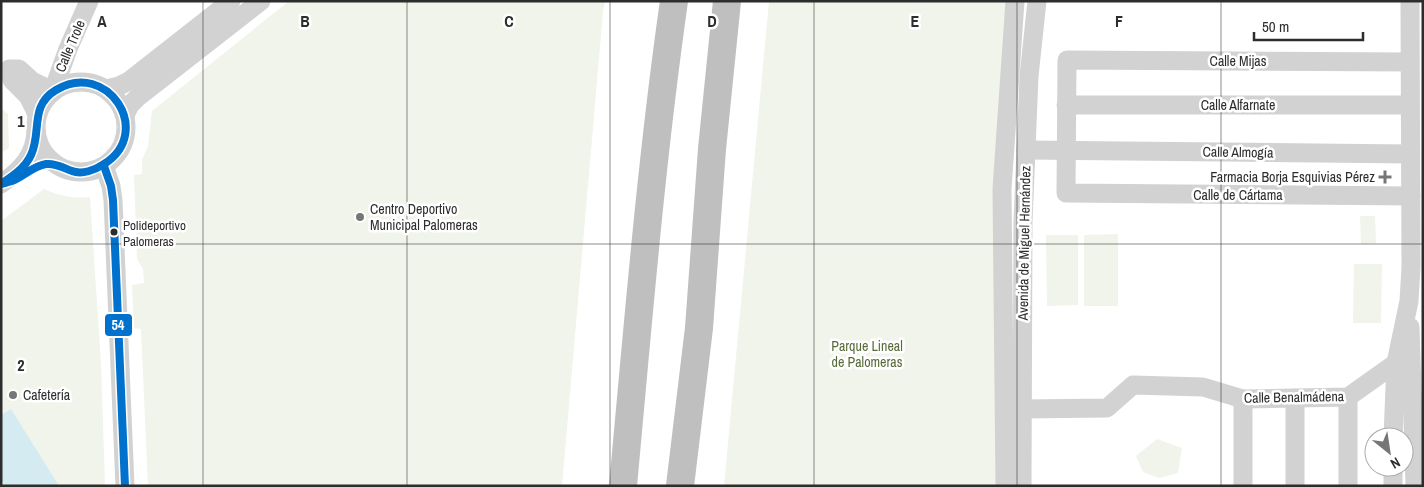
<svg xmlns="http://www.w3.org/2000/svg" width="1424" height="487" font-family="'Archivo Narrow',sans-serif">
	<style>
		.green { fill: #f1f4ea }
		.water { fill: #d5ebf2 }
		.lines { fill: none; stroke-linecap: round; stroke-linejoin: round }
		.minor { stroke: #d2d2d2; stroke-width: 19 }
		.highway { stroke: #bfbfbf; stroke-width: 28 }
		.bus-1-casing { stroke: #fff; stroke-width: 11 }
		.bus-1 { stroke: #0072ce; stroke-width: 8 }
		.grid { fill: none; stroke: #2d2d2d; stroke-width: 1; stroke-opacity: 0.55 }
		.poi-dot { fill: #767676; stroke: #fff; stroke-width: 2 }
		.bus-dot { fill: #2d2d2d; stroke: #fff; stroke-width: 2 }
		.labels { text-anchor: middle; stroke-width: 5; stroke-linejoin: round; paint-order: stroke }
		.bus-label { font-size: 13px; fill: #2d2d2d; stroke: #fff; text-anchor: start }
		.street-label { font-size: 14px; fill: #2d2d2d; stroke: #fff }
		.poi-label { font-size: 14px; fill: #2d2d2d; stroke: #fff; text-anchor: start }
		.park-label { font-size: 14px; fill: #566b38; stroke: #fff }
		.grid-label { font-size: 16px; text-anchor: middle; font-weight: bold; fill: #2d2d2d; stroke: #fff; stroke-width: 5; stroke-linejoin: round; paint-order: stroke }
		.line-badge { stroke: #fff; stroke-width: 2 }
		.badge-label { font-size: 14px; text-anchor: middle; font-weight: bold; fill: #fff }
	</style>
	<rect width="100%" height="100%" fill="#fff"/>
	<g class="green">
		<path d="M289,1H605L603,12L562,486H148L141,329L134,328L132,285L144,283L143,269L137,259L134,175L142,174V160L148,146L152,111Z"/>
		<path d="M769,1H1007L998,486H724Z"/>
		<path d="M1,108L8,114L9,148L1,153Z"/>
		<path d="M44,189C60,196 73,199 90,197L101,363L105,486H1V221Z"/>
		<path d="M1375,216L1376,243L1361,244L1360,216Z"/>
		<path d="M1118,234V306H1084V235Z"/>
		<path d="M1046,235H1078V305L1047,306Z"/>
		<path d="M1354,264H1382L1381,323H1353Z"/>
		<path d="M1157,439L1182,448L1178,473L1159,478L1143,472L1136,456Z"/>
	</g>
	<path class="water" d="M11,409L59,486H5L1,479V415Z"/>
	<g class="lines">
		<g class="minor">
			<path d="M1410,62L1067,60L1066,193L1411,196"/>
			<path d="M9,69H19L32,81L53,91L68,49L89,1"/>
			<path d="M10,70L12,80L28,96L37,114"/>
			<circle cx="81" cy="127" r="45"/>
			<path d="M106,89L119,86L129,81L231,1"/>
			<path d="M1066,105H1410"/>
			<path d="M125,115L130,105L138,97L261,1"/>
			<path d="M1026,150L1410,154"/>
			<path d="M104,166L111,186L113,200L125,486"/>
			<path d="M1,184C21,170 35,156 36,131"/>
			<path d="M1410,327L1415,486"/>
			<path d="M1295,398V486"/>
			<path d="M1023,409L1107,408L1133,385L1203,387L1243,399L1348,397L1396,363"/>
			<path d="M1393,437L1396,363L1409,301L1411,267L1410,1"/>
			<path d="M1393,467V486"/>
			<path d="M1005,486L1002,189L1015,1"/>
			<path d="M1022,486L1023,222L1029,76L1037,1"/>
			<path d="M1243,486V399"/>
			<path d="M1348,486V397"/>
		</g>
		<g class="highway">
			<path d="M623,486C638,324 651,162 674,1"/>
			<path d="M680,486L699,328L712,149L727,1"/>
		</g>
		<defs>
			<g id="bus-1">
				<path d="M104,166L111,186L113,200L125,486"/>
				<path d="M1,184C13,176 25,168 31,155C42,132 29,106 56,90C107,59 155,132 104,164C95,170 82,175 72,171C63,168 57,163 46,164C33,166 24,176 12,181C9,182 5,183 1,184"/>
			</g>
		</defs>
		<use href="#bus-1" class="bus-1-casing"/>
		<use href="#bus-1" class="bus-1"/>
	</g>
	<path class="grid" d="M203,1V486M407,1V486M610,1V486M814,1V486M1017,1V486M1221,1V486M1,244H1423"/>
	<g class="poi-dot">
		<path d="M1382.5 169.5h5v5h5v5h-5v5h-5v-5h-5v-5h5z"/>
		<circle cx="360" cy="217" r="5"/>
		<circle cx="13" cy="395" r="5"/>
	</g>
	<circle class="bus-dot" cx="114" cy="232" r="4.5"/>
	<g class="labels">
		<g class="bus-label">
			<text x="123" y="230">Polideportivo<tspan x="123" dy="16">Palomeras</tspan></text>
		</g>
		<g class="street-label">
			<text transform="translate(70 46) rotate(-67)" y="5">Calle Trole</text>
			<text x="1238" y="66">Calle Mijas</text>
			<text x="1238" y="110">Calle Alfarnate</text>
			<text transform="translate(1238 152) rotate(1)" y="5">Calle Almogía</text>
			<text x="1238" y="200">Calle de Cártama</text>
			<text transform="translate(1024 243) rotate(-89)" y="5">Avenida de Miguel Hernández</text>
			<text transform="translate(1294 397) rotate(-1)" y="5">Calle Benalmádena</text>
		</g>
		<g class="poi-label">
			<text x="1375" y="182" text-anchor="end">Farmacia Borja Esquivias Pérez</text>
			<text x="370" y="214">Centro Deportivo<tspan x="370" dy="16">Municipal Palomeras</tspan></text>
			<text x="23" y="400">Cafetería</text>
		</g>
		<g class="park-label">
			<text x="867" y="351">Parque Lineal<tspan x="867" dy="16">de Palomeras</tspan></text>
		</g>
	</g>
	<g class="grid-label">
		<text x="102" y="27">A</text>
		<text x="305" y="27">B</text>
		<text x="509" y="27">C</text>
		<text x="712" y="27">D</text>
		<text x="915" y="27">E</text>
		<text x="1119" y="27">F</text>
		<text x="21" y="127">1</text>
		<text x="21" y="371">2</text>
	</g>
	<rect class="line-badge" x="104" y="313" width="29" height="24" rx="5" fill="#0072ce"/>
	<g class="badge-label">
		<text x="118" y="330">54</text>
	</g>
	<rect width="1424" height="487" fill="none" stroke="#2d2d2d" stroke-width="5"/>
	<g transform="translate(1389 452) rotate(150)"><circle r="24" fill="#ffffff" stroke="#ababab"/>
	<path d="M0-4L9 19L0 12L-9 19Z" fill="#767676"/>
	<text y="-8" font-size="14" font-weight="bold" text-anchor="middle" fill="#2d2d2d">N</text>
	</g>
	<path d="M1254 32v8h109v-8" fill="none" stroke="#2d2d2d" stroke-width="2.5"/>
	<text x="1262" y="32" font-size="15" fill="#2d2d2d" stroke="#ffffff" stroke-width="4" paint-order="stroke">50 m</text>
</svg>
